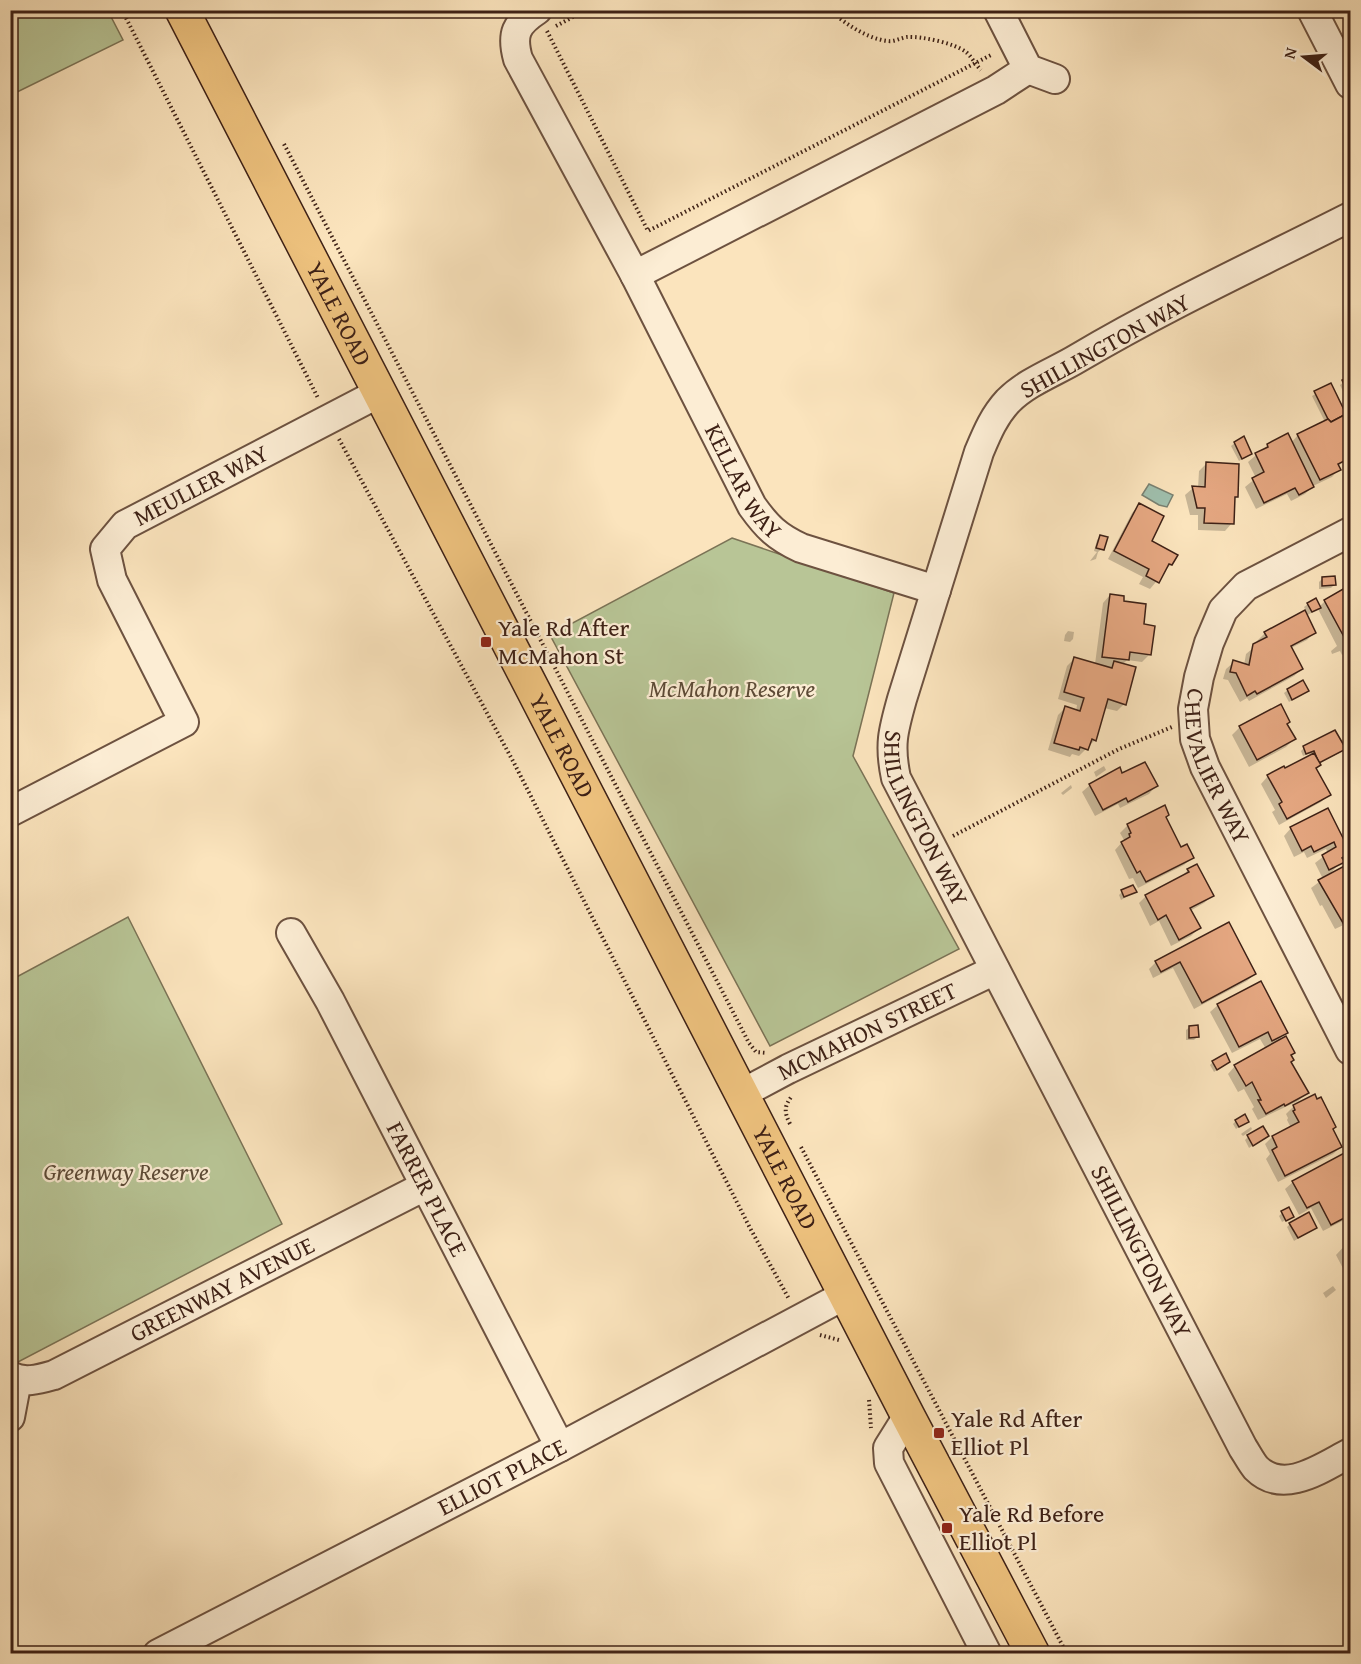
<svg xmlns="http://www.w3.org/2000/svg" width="1361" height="1664" font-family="'Gentium Book Plus',serif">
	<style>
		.green { fill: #b8c596; stroke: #7b7356; stroke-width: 1.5 }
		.water { fill: #9fbfad; stroke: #788071; stroke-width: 1.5 }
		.shadow { fill: #0003 }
		.building { fill: #e5a781; stroke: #3e2116; stroke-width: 1.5 }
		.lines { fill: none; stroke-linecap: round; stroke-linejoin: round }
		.minor-casing { stroke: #6d5240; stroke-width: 32 }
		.major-casing { stroke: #3e2116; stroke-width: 36 }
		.path { stroke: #3e2116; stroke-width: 4; stroke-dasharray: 1.5 3; stroke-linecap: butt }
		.minor { stroke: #fcedd4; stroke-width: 28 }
		.major { stroke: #eec27e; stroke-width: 33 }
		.poi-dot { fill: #8f2418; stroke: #fcedd4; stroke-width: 2 }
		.labels { text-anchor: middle; stroke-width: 4.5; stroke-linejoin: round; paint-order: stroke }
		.street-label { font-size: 24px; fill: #3e2116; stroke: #fcedd4 }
		.poi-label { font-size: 24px; fill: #3e2116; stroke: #fcedd4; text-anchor: start }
		.park-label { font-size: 24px; font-style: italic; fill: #5c4a36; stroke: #fcedd4 }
	</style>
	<rect width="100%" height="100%" fill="#fbe4bd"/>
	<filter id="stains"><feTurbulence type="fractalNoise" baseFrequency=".00333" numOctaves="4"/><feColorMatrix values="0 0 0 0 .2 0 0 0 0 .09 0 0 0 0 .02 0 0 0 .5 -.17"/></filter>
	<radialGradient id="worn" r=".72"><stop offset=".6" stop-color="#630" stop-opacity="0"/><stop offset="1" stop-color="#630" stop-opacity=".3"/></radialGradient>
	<g class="green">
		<path d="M11,10L108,11L123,40L11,95Z"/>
		<path d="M732,538L894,593L853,756L959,949L770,1046L550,635Z"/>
		<path d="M128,917L282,1224L18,1362L10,1348L11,980Z"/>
	</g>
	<path class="water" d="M1149,484L1173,495L1167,507L1159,505L1142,495Z"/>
	<g class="shadow">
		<path d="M1350,378V401L1348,402L1340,385Z"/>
		<path d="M1331,385L1350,426V457L1338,466L1339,469L1332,477L1313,486L1305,494L1291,501L1287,494L1256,509L1245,487L1256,478L1248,462L1268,445L1291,443L1298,435L1325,422L1312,396Z"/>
		<path d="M1235,443L1250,454L1239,461L1231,446Z"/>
		<path d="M1206,464L1237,496L1233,500L1232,523L1225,531L1198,530V515H1190L1185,495L1193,488H1198L1199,471Z"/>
		<path d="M1139,505L1150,542L1171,564L1150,589L1139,584L1143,577L1108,559L1132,513Z"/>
		<path d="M1101,536L1102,549L1098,552L1096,559L1090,561L1097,552L1094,551L1097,540Z"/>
		<path d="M1322,579L1334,585L1331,588L1319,589V582Z"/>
		<path d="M1350,587V650L1342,655L1340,651L1332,654L1331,651L1337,646L1318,609L1306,616L1314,632L1307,640L1291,648L1302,669L1294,676L1249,701L1247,698L1240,702L1228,680L1223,679L1226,669L1234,662L1244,665L1246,654L1259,643L1257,641L1265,633L1306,611L1304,607L1308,604L1316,600L1319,607L1325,601Z"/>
		<path d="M1110,595L1122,603L1142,626L1150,654L1142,662L1127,660L1122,665L1124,704L1117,711L1104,708L1095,740L1079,756L1072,754L1070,757L1048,750L1058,715L1065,708L1076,711L1077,705L1058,699L1067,666L1075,658L1095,664L1103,603Z"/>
		<path d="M1068,631L1074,632L1073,639L1070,642L1064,641L1065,635Z"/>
		<path d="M1288,690L1307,691L1289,702L1284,693Z"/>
		<path d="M1280,706L1286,725L1294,739L1286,747L1249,767L1232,735L1240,727Z"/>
		<path d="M1304,748L1341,752L1318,764L1315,769L1329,795L1321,802L1279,825L1272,812L1275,810L1261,784L1268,776L1285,770L1312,756L1310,753L1303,756L1301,751Z"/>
		<path d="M1104,766L1106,770L1096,777L1094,772Z"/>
		<path d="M1122,775L1156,786L1149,794L1120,808L1118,804L1095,816L1082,792L1090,785Z"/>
		<path d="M1071,785L1072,788L1063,795L1061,793Z"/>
		<path d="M1328,810L1349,853L1330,874L1350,865V922L1335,929L1322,905L1320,906L1311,888L1323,879L1315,863L1328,853L1326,849L1307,858L1304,852L1294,857L1284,836L1291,828Z"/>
		<path d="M1128,825L1180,849L1192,858L1184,865L1138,888L1133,878L1129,879L1115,850L1124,840L1120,833Z"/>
		<path d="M1188,870L1212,896L1204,903L1190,911L1199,928L1191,936L1171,946L1159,921L1150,926L1139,903L1146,896L1180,878Z"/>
		<path d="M1122,892H1135L1121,900L1119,895Z"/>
		<path d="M1229,924L1255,974L1247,981L1194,1009L1173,968L1153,978L1149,969L1156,962Z"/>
		<path d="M1350,937V955L1345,943Z"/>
		<path d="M1218,1005L1286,1032L1276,1043L1290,1056V1062L1307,1093L1298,1101L1258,1120L1252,1109L1254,1107L1244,1089L1238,1092L1228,1074L1235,1066L1266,1049L1260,1039L1232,1053L1210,1012Z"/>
		<path d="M1190,1027L1197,1037L1194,1040H1186V1030Z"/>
		<path d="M1213,1062H1229L1214,1072L1210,1065Z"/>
		<path d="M1294,1106L1341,1147L1333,1154L1278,1182L1266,1159L1270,1154L1265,1144L1272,1137L1291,1128L1287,1120L1288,1118L1286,1114Z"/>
		<path d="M1236,1121H1247L1236,1129L1233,1124Z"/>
		<path d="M1251,1127L1252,1129L1249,1132L1243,1136L1241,1134L1245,1131Z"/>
		<path d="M1267,1136L1249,1148L1245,1140L1248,1137Z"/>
		<path d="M1347,1153L1350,1158V1171L1349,1173L1350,1176V1217L1323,1231L1311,1208L1299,1215L1285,1189L1293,1182Z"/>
		<path d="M1282,1213L1291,1217L1282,1222L1279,1216Z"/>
		<path d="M1290,1224L1315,1228L1294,1241L1287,1227Z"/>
		<path d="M1350,1226V1274L1347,1276L1336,1255L1348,1242L1343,1233Z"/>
		<path d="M1333,1286L1336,1290L1326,1298L1323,1293Z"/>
	</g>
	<g class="building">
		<path d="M1350,376V398L1342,380Z"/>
		<path d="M1331,383L1346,414L1331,422L1328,419L1314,391Z"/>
		<path d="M1346,414L1350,423V458L1338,464L1341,470L1320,480L1297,434L1328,419L1331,422Z"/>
		<path d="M1288,433L1314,487L1299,495L1295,488L1264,503L1252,478L1264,472L1255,453L1268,447L1267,444Z"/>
		<path d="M1244,436L1252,454L1242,459L1234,442Z"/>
		<path d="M1206,462L1239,464L1238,497H1235L1234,524L1204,523L1205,508H1197L1192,486L1205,487Z"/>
		<path d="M1139,503L1164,516L1152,541L1178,555L1172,565L1169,564L1159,583L1146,576L1149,569L1114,551Z"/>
		<path d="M1100,535L1108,537L1104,550L1096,548Z"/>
		<path d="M1335,576L1336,585L1322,586V577Z"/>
		<path d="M1350,585V648L1324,600Z"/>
		<path d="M1110,594L1124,596V601L1146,604L1144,624L1155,626L1151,655L1130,652L1129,660L1102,657Z"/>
		<path d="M1316,598L1321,608L1312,612L1307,603Z"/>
		<path d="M1305,610L1316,633L1291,646L1303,669L1257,694L1255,691L1247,696L1236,673L1230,672L1233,660L1249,665L1253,644L1267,637L1264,632Z"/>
		<path d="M1074,657L1112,668L1114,661L1136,667L1126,705L1108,699L1096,741L1092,739L1088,750L1080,747L1079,750L1054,743L1065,706L1080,711L1084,698L1064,692Z"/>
		<path d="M1303,680L1309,691L1292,700L1287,689Z"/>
		<path d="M1281,704L1290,722L1287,724L1296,739L1257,760L1239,726Z"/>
		<path d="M1335,730L1346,749L1319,763L1314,751L1306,754L1303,746Z"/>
		<path d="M1314,753L1321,765L1316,768L1331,795L1287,819L1279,804L1282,802L1267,775L1284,766L1285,768Z"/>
		<path d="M1145,762L1158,786L1128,802L1126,798L1103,810L1089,784L1120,767L1122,773Z"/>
		<path d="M1165,805L1169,815L1166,817L1181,847L1187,844L1194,858L1146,882L1140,871L1137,873L1121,842L1130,837L1129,834L1131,833L1127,824Z"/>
		<path d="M1328,808L1350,852L1342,858L1345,862L1329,870L1322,855L1336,847L1334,842L1314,852L1311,846L1302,851L1290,827Z"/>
		<path d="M1350,863V919L1343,923L1318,880Z"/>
		<path d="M1197,864L1214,896L1190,908L1201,928L1179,940L1166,915L1158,920L1145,895L1189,872L1187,869Z"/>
		<path d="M1133,885L1137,892L1124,897L1121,890Z"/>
		<path d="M1229,922L1256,974L1202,1003L1180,962L1161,972L1155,961Z"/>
		<path d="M1261,981L1288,1033L1272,1041L1268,1032L1239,1047L1217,1004Z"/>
		<path d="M1198,1025L1199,1037L1189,1038V1026Z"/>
		<path d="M1286,1036L1295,1053L1291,1055L1294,1060L1291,1062L1309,1093L1285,1106L1284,1104L1266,1114L1258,1100H1261L1252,1082L1246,1086L1234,1065Z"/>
		<path d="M1226,1053L1230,1062L1217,1070L1212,1061Z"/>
		<path d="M1315,1094L1317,1099L1321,1097L1336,1127L1333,1129L1342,1147L1285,1176L1272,1150L1277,1147L1272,1136L1299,1122L1293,1111L1295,1110L1293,1105Z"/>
		<path d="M1245,1114L1249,1122L1239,1127L1235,1120Z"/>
		<path d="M1263,1126L1269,1136L1253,1146L1247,1135Z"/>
		<path d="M1348,1151L1350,1155V1215L1331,1225L1319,1202L1307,1208L1292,1181Z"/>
		<path d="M1289,1207L1294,1217L1286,1221L1281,1211Z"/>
		<path d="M1309,1212L1317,1228L1298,1238L1289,1223Z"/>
	</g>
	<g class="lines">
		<defs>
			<g id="minor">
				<path id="s1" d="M537,10C516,24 511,34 518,59L635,275L752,506C767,527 777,537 801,548L936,590"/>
				<path d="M998,10L1028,69L1055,79"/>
				<path d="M1312,10L1350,84"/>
				<path id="s2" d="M1350,217C1259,263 1166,306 1078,358C1055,372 1028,381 1008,401C994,416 987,433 979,452L902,699C893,731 889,745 896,778L1243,1448C1247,1454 1251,1462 1256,1468C1284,1496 1323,1467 1350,1453"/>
				<path d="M635,275L996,90L1028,69"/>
				<path id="s3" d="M1350,532L1246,586L1223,610L1209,643L1199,677L1193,709L1195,739L1205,767L1350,1050"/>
				<path id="s4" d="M10,812L184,722L112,580L105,549L125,525L379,393"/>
				<path id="s5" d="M291,933L330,1001L560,1447"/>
				<path id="s6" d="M741,1094L788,1069L995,970"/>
				<path id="s7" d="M10,1376C24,1384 40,1379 54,1375L425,1186"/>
				<path d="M908,1416L888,1448L889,1463L987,1654"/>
				<path d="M10,1417L17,1380"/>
				<path id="s8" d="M158,1654L560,1447L845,1295"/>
			</g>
			<g id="major">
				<path id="s9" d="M182,10L908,1416L1033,1654"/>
			</g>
		</defs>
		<use href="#minor" class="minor-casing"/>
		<use href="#major" class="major-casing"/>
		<g class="path">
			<path d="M122,10L318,398"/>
			<path d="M830,10C845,24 868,39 888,41C894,42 900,38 907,37C921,36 954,43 966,52C971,56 976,65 981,70"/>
			<path d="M556,26L586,10"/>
			<path d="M547,31L648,231L993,54"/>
			<path d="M284,144L749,1043L756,1052L767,1053"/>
			<path d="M339,439L514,763L750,1228L789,1299"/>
			<path d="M953,836L1119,749L1172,727"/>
			<path d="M790,1124C784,1112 784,1106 792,1096"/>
			<path d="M801,1147L1067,1654"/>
			<path d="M820,1335L839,1340"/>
			<path d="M869,1400L871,1428"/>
		</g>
		<use href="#minor" class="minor"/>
		<use href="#major" class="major"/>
	</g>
	<g class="poi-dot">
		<rect x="480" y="636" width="12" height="12" rx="3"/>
		<rect x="933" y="1427" width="12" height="12" rx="3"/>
		<rect x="941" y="1522" width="12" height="12" rx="3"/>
	</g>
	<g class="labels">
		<g class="street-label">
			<text dy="8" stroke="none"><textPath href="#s9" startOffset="342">YALE ROAD</textPath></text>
			<text transform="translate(1105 346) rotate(-29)" y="8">SHILLINGTON WAY</text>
			<text dy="8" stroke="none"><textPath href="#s1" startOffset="537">KELLAR WAY</textPath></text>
			<text dy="8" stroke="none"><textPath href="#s4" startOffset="504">MEULLER WAY</textPath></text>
			<text dy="8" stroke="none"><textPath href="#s9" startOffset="828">YALE ROAD</textPath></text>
			<text dy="8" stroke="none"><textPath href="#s3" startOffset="316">CHEVALIER WAY</textPath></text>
			<text dy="8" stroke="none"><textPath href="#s2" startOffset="834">SHILLINGTON WAY</textPath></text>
			<text dy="8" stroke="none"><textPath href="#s6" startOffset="141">MCMAHON STREET</textPath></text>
			<text dy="8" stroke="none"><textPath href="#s9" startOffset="1314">YALE ROAD</textPath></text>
			<text dy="8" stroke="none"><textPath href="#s5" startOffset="290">FARRER PLACE</textPath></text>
			<text dy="8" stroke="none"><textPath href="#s2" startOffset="1320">SHILLINGTON WAY</textPath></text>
			<text dy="8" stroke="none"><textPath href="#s7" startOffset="234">GREENWAY AVENUE</textPath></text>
			<text dy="8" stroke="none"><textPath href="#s8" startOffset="387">ELLIOT PLACE</textPath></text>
		</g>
		<g class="poi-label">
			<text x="498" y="636">Yale Rd After<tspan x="498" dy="28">McMahon St</tspan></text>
			<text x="951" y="1427">Yale Rd After<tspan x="951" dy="28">Elliot Pl</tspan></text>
			<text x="959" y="1522">Yale Rd Before<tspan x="959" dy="28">Elliot Pl</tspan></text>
		</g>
		<g class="park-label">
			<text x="732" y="697">McMahon Reserve</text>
			<text x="126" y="1180">Greenway Reserve</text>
		</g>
	</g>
	<rect width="1361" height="1664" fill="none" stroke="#fbe4bd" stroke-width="36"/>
	<rect x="12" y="12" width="1337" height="1640" fill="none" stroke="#3e2116" stroke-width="3"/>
	<rect x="18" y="18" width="1325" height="1628" fill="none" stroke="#3e2116" stroke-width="1.5"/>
	<g transform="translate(1304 57) rotate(286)" stroke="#fcedd4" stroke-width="4.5" paint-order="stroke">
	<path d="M0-4.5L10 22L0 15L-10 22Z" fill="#3e2116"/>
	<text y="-9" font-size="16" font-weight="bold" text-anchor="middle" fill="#3e2116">N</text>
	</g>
	<rect width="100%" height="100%" filter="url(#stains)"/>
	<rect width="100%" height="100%" fill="url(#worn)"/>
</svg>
